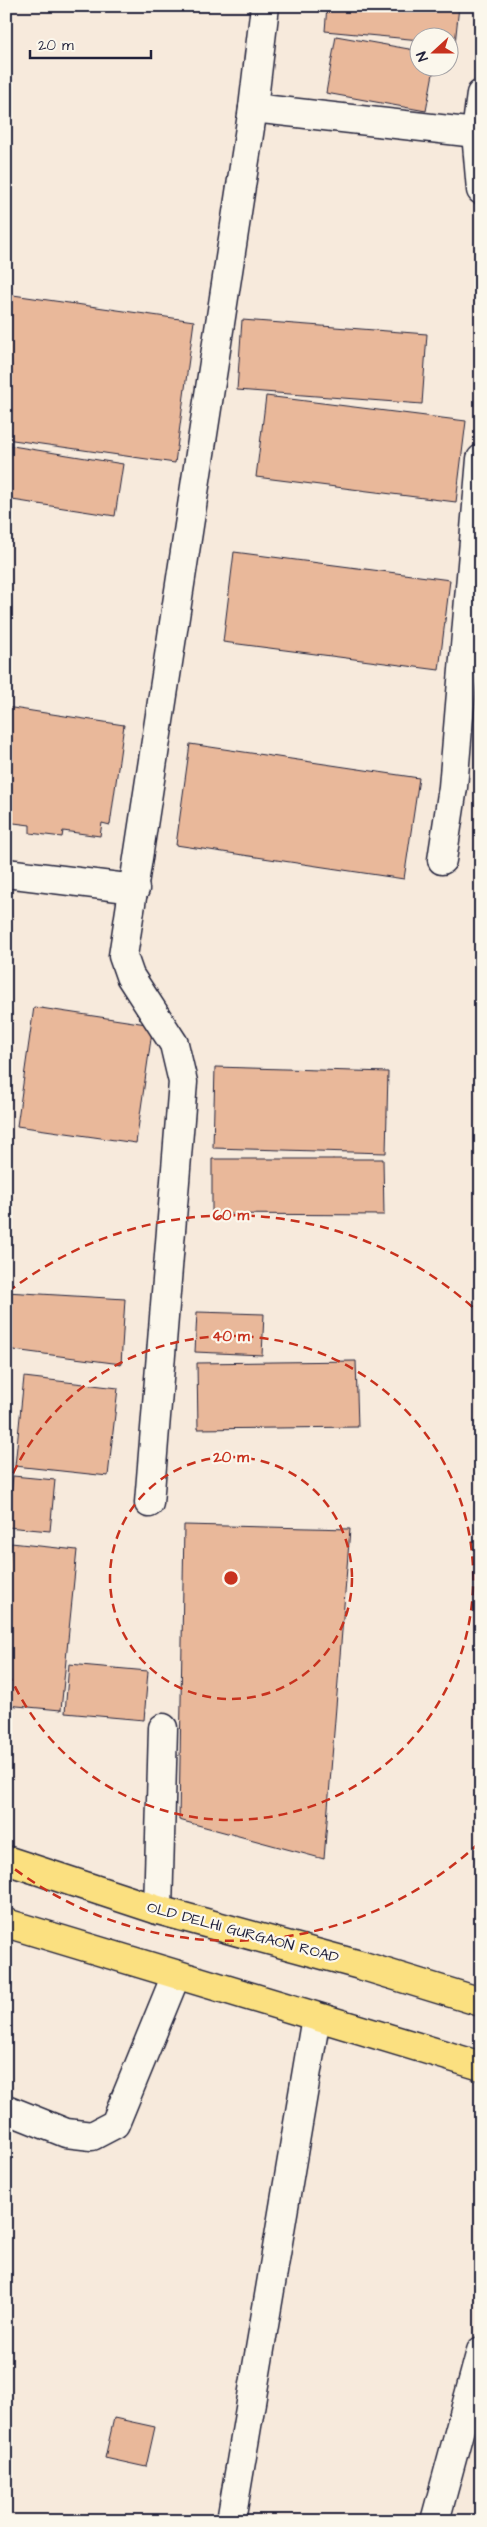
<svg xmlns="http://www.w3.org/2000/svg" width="487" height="2527" font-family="'Architects Daughter',sans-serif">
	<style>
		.building { fill: #e9b89a; stroke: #22223b }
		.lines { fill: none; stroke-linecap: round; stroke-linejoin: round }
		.minor-casing { stroke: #22223b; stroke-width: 31 }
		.major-casing { stroke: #22223b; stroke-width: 31 }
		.minor { stroke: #fbf7ec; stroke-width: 28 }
		.major { stroke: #fbe080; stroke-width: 28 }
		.ring { fill: none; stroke: #c8321e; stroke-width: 2.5; stroke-dasharray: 9 6 }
		.labels { text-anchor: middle; stroke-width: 4.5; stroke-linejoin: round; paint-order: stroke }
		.street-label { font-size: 15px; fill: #22223b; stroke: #fbf7ec }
		.centre { fill: #c8321e; stroke: #fbf7ec; stroke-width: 2.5 }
		.ring-label { font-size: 15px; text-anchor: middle; font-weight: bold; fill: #c8321e; stroke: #fbf7ec; stroke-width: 4.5; stroke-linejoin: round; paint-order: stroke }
	</style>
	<rect width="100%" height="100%" fill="#f7eadc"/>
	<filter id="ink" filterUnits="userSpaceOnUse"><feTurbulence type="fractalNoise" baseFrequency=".02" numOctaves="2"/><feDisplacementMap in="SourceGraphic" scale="10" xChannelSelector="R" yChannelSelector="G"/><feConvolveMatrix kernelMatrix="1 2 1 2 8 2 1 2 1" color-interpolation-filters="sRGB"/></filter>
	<g filter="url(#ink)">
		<g class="building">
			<path d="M327,6H459L455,44L450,43V38H420V40L325,31Z"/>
			<path d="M336,36L420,51V68H434L426,111L326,93Z"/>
			<path d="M6,294L194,321L175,463L6,439Z"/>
			<path d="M242,320L427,334L422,404L237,390Z"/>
			<path d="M266,396L466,421L456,502L256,477Z"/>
			<path d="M6,445L123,464L115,516L6,499Z"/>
			<path d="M234,552L450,580L439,670L223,642Z"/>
			<path d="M6,707L124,725L110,825L102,823L100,836L63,831L62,837L30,833V825L6,822Z"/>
			<path d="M190,744L419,778L404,879L176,845Z"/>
			<path d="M34,1007L153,1025L136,1143L17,1126Z"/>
			<path d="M215,1067L388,1072L386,1153L213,1148Z"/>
			<path d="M212,1159H383L384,1215L212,1214Z"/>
			<path d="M6,1292L125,1299L121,1364L6,1349Z"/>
			<path d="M197,1312L264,1314L262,1355L195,1352Z"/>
			<path d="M356,1361L358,1427L198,1429L197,1363Z"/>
			<path d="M24,1377L118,1388L108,1476L15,1466Z"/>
			<path d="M13,1476L55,1480L50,1531L7,1527Z"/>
			<path d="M184,1525L350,1529L324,1859L179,1820Z"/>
			<path d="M11,1543L77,1550L61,1710L6,1705V1587Z"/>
			<path d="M69,1664L148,1671L144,1720L65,1713Z"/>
			<path d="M114,2418L155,2427L146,2467L105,2458Z"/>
			<path d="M481,2495V2521H473Z"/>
		</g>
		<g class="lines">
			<defs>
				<g id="minor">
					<path d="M481,94L476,133L481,190"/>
					<path d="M253,108L476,133"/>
					<path d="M442,860L453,787L481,459"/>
					<path d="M6,873L135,889"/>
					<path d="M149,1503L183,1082L174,1044L130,976L123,956L253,108L265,6"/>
					<path d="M158,1910L163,1728"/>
					<path d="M6,2109L66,2133L92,2136L115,2124L176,1975"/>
					<path d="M231,2521L316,2017"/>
					<path d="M435,2521L481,2351"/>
				</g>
				<g id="major">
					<path d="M6,1860L158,1910L360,1965L481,2002"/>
					<path d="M6,1923L481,2066"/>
				</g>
			</defs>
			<use href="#minor" class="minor-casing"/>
			<use href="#major" class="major-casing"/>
			<use href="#minor" class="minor"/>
			<use href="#major" class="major"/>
		</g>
	</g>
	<g class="ring">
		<circle cx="231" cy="1578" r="121"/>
		<path d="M7 1487A242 242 0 1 1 7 1669"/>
		<path d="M479 1843A363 363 0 0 1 8 1864M8 1292A363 363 0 0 1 479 1313"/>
	</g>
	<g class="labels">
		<g class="street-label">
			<text transform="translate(243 1932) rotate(15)" y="5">OLD DELHI GURGAON ROAD</text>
		</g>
	</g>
	<circle cx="231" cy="1578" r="8" class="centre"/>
	<g class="ring-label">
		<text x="231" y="1220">60 m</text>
		<text x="231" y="1341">40 m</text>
		<text x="231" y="1462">20 m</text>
	</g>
	<rect width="487" height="2527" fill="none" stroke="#fbf7ec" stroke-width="25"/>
	<rect x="12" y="12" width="462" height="2502" fill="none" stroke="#22223b" stroke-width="2" filter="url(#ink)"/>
	<g transform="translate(434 52) rotate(249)"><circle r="24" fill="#fbf7ec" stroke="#a4a2a5"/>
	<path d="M0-4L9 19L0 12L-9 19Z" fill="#c8321e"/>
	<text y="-8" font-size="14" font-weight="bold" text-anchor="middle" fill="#22223b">N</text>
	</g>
	<path d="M30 50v8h121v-8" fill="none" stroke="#22223b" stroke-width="2.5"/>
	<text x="38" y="50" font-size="15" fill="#22223b" stroke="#fbf7ec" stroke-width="4" paint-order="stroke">20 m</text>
</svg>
